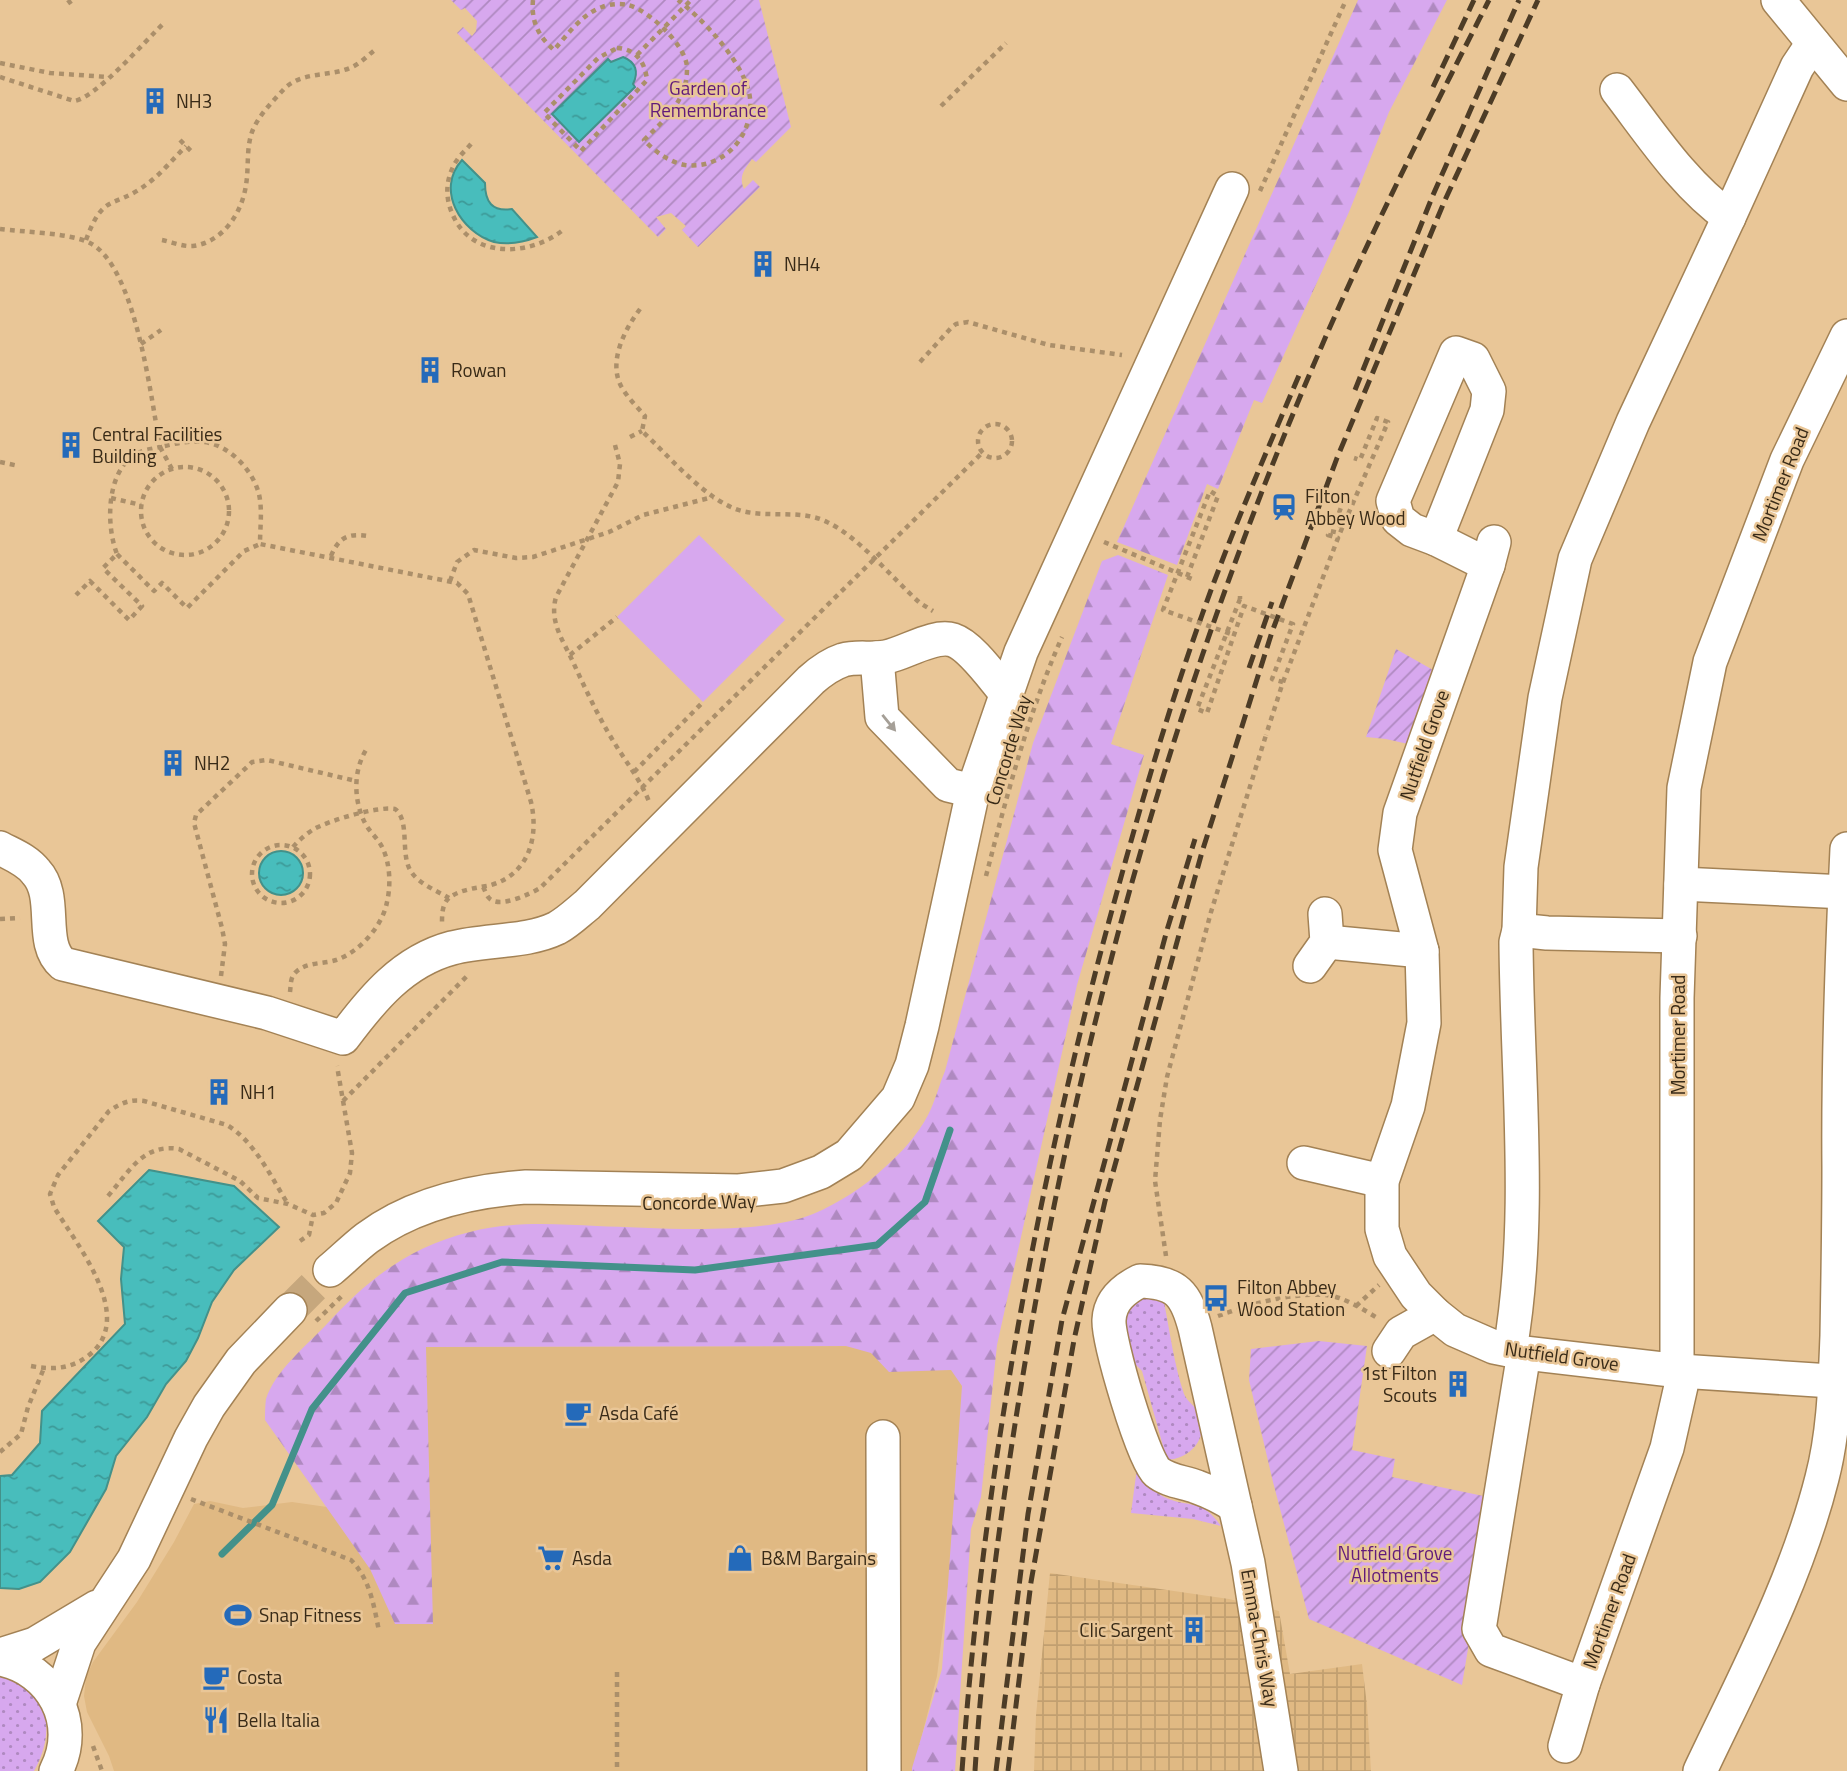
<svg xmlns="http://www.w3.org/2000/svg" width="1847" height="1771" font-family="'Titillium Web',sans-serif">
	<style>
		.built { fill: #e0b983 }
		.industrial { fill: url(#industrial-grid) }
		.grass { fill: url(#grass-dots) }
		.forest { fill: url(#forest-firs) }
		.garden { fill: url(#garden-furrows) }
		.pitch { fill: #d7a8ee }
		.water { fill: url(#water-ripples); stroke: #43918a; stroke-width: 2 }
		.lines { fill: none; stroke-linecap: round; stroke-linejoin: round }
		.stream { stroke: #43918a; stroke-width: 7 }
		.minor-tunnel { stroke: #c6a77d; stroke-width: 33; stroke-dasharray: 33 17; stroke-linecap: butt }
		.minor-casing { stroke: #a38255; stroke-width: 36 }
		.path { stroke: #ab8f6a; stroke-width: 4.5; stroke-dasharray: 5 5; stroke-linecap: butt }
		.minor { stroke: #fff; stroke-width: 33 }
		.rail { stroke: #4d3c26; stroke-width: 5; stroke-dasharray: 14 7; stroke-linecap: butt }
		.path-bridge { stroke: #ab8f6a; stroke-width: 4.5; stroke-dasharray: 5 5; stroke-linecap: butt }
		.oneway { fill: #a59f97 }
		.labels { text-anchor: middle; stroke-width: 5; stroke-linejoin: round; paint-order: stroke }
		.park-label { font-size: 19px; fill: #611b7b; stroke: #e9c697 }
		.poi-label { font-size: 19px; fill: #382a17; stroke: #e9c697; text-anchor: start }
		.street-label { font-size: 19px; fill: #382a17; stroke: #e9c697 }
	</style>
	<defs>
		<pattern id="industrial-grid" width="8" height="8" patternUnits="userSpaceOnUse" patternTransform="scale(1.75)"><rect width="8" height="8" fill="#e0b983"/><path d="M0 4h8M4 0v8" fill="none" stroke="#c19f70"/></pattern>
		<pattern id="grass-dots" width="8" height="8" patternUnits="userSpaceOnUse" patternTransform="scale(1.75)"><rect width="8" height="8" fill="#d7a8ee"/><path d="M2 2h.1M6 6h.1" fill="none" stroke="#af89c0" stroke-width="1.8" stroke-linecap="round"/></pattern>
		<pattern id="forest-firs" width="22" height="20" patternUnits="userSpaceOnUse" patternTransform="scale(1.75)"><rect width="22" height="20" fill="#d7a8ee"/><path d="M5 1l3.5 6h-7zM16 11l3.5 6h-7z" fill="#af89c0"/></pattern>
		<pattern id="garden-furrows" width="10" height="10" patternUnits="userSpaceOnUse" patternTransform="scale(1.75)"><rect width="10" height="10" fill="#d7a8ee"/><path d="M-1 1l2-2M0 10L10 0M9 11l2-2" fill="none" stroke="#af89c0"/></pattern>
		<pattern id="water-ripples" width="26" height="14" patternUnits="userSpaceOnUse" patternTransform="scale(1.75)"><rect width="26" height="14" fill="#48bdbc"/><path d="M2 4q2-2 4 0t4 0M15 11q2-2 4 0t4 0" fill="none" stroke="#3d9a98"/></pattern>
	</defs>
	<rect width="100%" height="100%" fill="#e9c697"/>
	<path class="built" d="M926,1346L974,1377L937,1676L913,1771H114L109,1756L87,1712L84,1696L86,1677L93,1662L137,1602L174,1542L194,1504L210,1501L243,1508L292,1502L327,1507L425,1347Z"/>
	<path class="industrial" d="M1050,1573L1229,1599L1279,1611L1290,1674L1362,1664L1367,1705L1371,1771H1034L1036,1715Z"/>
	<g class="grass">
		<path d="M1155,1296L1164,1302C1170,1332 1174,1365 1184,1394C1187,1402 1197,1407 1200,1415C1209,1439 1189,1459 1167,1460L1142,1371L1123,1352L1127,1299Z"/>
		<path d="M1137,1468C1145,1479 1152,1491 1164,1497C1190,1509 1201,1497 1221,1526L1193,1519L1131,1513Z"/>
		<path d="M0,1674C7,1677 15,1679 21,1683C54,1703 51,1742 34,1771H0Z"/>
	</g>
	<g class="forest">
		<path d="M1358,0H1447L1389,112L1349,212L1262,403L1254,400L1218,489L1207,484L1177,565L1117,542Z"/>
		<path d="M1118,555L1168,575L1111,744L1144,755L1077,985L997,1345L981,1497L971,1529L955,1771H912V1768L942,1669L962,1386L951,1370L889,1372L871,1353L846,1346L426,1347L433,1624H395L370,1569L265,1420C265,1414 265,1406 266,1399C275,1371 306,1346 326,1325C368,1279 409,1247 470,1232C511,1221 555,1224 597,1226C655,1228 760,1236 813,1214C839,1203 864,1187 884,1168C901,1153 917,1136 928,1115C935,1102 939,1085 945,1071L1033,743L1102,561Z"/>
	</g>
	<g class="garden">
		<path d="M451,0H759L791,127L756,162L752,159C745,169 738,176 744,189L753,180L760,187L698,247L682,230L686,226L671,213L656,217L666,229L658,237L457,33L463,27L472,36L476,31L477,21L465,8L461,10Z"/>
		<path d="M1396,649L1433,670L1408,744L1386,739L1366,737Z"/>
		<path d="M1319,1341L1367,1346L1352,1450L1395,1459L1392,1477L1493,1498L1462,1685L1309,1619L1273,1482L1249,1380L1251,1349Z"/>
	</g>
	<path class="pitch" d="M699,535L785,620L703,702L617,617Z"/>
	<g class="water">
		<path d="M623,57C636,62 639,72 633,84L635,87L579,142L552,114L608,59L611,62Z"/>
		<path d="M462,160L485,183C485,202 492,212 512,209L537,237C524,242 508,245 494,242C461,232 435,190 462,160Z"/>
		<circle cx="281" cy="873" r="22"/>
		<path d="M149,1170L234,1186L279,1227L234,1270L212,1302L198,1338L186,1361L166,1384L147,1417L116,1456L106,1489L70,1552L40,1582L19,1589L0,1588V1476L12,1475L40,1443L42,1411L125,1324L121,1279L124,1247L98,1221Z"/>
	</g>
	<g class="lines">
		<path class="stream" d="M222,1554L272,1505L312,1409L405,1293L502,1262L695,1270L877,1245L925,1202L950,1130"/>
		<path class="minor-tunnel" d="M290,1310L330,1270"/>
		<defs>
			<g id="minor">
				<path d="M1778,0L1847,84"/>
				<path d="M1617,90C1651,134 1683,184 1729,217L1797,67L1813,43"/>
				<path d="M1456,353L1473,359L1489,391L1487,410L1436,539L1412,530L1398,519L1393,501Z"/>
				<path d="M1436,539L1488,565"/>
				<path d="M1494,542L1488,565L1400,813L1395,850L1422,951L1424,1023L1408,1106L1382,1181V1229L1390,1256L1416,1295L1435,1314L1455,1330L1494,1347L1524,1353L1680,1371L1847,1382"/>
				<path d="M877,658L882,717L948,785L973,791"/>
				<path d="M0,848C13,855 27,860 36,872C59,897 38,943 63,964L267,1013L343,1038C372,999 403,961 452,948C486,939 526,943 557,928C568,922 577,913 587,905L811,680C820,672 831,664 843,660C857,656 872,660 886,657C906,653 934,634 953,640C971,646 993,678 1006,693"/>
				<path d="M1681,884L1845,892"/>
				<path d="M1519,930L1547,933L1680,936"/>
				<path d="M1327,942L1422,951"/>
				<path d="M1310,966L1327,942L1325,914"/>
				<path d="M1304,1163L1382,1181"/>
				<path d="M330,1270C342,1260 354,1248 367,1238C413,1204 470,1191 526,1187L739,1191L783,1186L821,1172L849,1155L898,1098L912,1065L922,1026L973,791L1021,652L1232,189"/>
				<path d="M1140,1281C1177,1282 1186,1294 1195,1328L1235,1506C1223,1498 1211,1492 1197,1487C1184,1482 1168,1481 1157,1472C1143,1460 1108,1341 1109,1320C1110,1300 1124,1289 1140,1281Z"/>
				<path d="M1510,1350C1533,1216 1517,1077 1516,942L1519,930L1521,867L1545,698L1575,559L1633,422L1729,217"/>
				<path d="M1389,1351L1401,1333L1435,1314"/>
				<path d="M1524,1353L1479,1629L1491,1650L1583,1684"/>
				<path d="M883,1437L884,1771"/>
				<path d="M1235,1506L1248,1563L1281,1771"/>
				<path d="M0,1655L35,1644L97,1607"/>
				<path d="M0,1659C52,1669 81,1723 56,1771"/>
				<path d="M59,1704L79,1643L134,1559L191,1438L209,1406L241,1361L290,1310"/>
				<path d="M1565,1746L1583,1684L1667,1448L1681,1386L1677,1358V998L1684,788L1710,662L1787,460L1847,336"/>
				<path d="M1700,1771C1745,1676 1796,1581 1822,1478C1834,1432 1835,1384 1837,1336C1838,1280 1839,1223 1839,1167C1838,1061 1842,955 1847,849"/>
			</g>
		</defs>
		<use href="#minor" class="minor-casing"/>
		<g class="path">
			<path d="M68,0L71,4"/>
			<path d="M533,0C531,21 538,36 554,50C567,35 582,14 602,7C610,4 620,3 628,5C649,10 688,47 687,69C687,101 665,119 644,140C654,151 669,162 685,165C724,170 754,135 750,98C746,65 704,20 678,0"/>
			<path d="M617,48C636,49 645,62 647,80L581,151L544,113L598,58Z"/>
			<path d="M637,55L691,0"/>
			<path d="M0,63L50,73L108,77"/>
			<path d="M0,77L74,101C96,98 146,40 164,23"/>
			<path d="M941,106L1006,43"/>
			<path d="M180,140L192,152"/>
			<path d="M471,144C465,151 458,157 454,165C446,180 445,197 452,213C470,259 529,257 563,230"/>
			<path d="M1260,191L1346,0"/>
			<path d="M0,229C23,232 71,233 90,243C136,267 151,398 160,447C152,449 141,450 134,455C106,474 106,526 117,554L103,568L142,606L129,620L90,581L76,595"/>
			<path d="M86,240C104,191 113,210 147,184C161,174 173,159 186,146"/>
			<path d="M162,240C172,242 183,247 193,246C223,242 242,213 246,185C249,168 246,149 252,132C258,116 273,101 284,89C302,71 328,77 350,68C360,64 368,55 376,49"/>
			<path d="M640,309C625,329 608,361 621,386C627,397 637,407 645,416L642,431C669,456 707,502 742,511C770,518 801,509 827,522C859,537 893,579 920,603L933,611"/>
			<path d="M141,344L161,330"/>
			<path d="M920,362L951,328L956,324L968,322L1049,345L1122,355"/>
			<circle cx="995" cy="441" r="17"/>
			<path d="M630,437L642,431"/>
			<path d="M615,445L620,464L618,482L556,597C549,622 563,640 573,662C585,688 597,714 612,739C625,761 641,780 650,804"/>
			<path d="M0,462L19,466"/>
			<circle cx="185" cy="511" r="44"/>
			<path d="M172,469L160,447C174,444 189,440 203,442C230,444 257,474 260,500C262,514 260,529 260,544L457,583L468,594L531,802C539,837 529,874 491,885C478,888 460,889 449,898C442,904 442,915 442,923"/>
			<path d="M111,498L141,505"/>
			<path d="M1343,526L1335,524L1344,499"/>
			<path d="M1104,542L1192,579"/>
			<path d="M117,554L154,591L162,583L187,608L244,551L260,544"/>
			<path d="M331,556C339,537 348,533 368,536"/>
			<path d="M450,581L457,562L474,550L516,558L533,557L609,532L643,515L713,497"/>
			<path d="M1240,599V596"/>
			<path d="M570,655L617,617"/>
			<path d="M1283,682L1338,538L1328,535L1330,531L1340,533L1388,422L1377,418L1360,460L1354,458"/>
			<path d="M634,772L703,702"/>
			<circle cx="281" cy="874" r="29"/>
			<path d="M293,847C299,840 306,834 314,829C331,820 377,806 395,809C411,821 399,856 412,873C420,884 437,891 449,898"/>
			<path d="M986,876C1007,795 1028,714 1062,637"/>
			<path d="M483,887C485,890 486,895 489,898C499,909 530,894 540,888L982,453"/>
			<path d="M0,919L20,918"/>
			<path d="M221,976L225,944L222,928L194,823L196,815L248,766L252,762L267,760L356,781"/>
			<path d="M290,992C291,985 290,977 296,972C306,962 324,964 336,960C360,952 383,925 387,902C391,885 390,864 383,849C379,839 370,833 365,823C353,800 353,768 368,747"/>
			<path d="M343,1101L468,975"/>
			<path d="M108,1196C129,1172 143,1143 179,1149L240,1181L258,1198L288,1204L313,1215L324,1213L336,1203L350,1173L352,1153L337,1066"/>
			<path d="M300,1241L309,1235L313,1215"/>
			<path d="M1166,1256L1155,1181L1160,1120L1167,1077L1211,912L1266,735"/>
			<path d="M1356,1306L1379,1285"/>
			<path d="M1218,1316C1250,1304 1289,1293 1325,1295C1343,1296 1364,1310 1379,1319"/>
			<path d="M316,1321L342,1296"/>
			<path d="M31,1366C53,1370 70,1369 88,1356C138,1318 76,1244 54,1207L50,1194L58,1175L109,1111C121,1103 130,1099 144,1101L227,1125C255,1142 271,1177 288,1204"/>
			<path d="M0,1452L21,1434L28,1407L44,1368"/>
			<path d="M191,1499L351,1560C370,1579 374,1606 379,1631"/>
			<path d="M617,1672V1771"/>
			<path d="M93,1746L102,1771"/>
		</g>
		<use href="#minor" class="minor"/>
		<g class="rail">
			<path d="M1433,87L1474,0"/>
			<path d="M1355,390L1433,195L1519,0"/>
			<path d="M1249,668L1272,602"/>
			<path d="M962,1771C983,1483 1034,1199 1109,921C1137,818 1166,715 1202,615C1231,533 1266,453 1300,373"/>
			<path d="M975,1771C984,1628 1004,1486 1028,1345C1088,996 1187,652 1330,327C1379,216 1434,108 1489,0"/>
			<path d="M996,1771L1028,1514L1062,1320L1167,930L1195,839"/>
			<path d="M1008,1771L1031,1582L1074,1340L1105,1201L1202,852L1272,632L1337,458L1445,200L1538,0"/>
		</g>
		<g class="path-bridge">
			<path d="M1187,577L1218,496L1210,491L1163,610L1234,635"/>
			<path d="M1240,599L1197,709L1207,713L1244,606L1293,624L1272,679L1283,682L1266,735"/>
		</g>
	</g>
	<defs><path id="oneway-solid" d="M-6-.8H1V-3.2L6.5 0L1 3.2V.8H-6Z" transform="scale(1.75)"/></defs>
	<use class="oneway" href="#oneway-solid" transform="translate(889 723) rotate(51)"/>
	<defs>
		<symbol id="building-bare" viewBox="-9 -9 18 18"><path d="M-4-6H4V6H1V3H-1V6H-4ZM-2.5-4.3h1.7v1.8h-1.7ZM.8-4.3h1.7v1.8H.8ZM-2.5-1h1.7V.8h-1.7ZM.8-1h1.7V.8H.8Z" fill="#246aba" stroke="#e9c697" stroke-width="2.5" paint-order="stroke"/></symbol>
		<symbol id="station-bare" viewBox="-9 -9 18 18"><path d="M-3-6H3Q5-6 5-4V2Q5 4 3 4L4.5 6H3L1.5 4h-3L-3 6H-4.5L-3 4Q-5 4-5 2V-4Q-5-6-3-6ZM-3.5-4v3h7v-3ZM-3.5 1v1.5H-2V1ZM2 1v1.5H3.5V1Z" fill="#246aba" stroke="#e9c697" stroke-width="2.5" paint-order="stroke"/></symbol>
		<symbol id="bus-bare" viewBox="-9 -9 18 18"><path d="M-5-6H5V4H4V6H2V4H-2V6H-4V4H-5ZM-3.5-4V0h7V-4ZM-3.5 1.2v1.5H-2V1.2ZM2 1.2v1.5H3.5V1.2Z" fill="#246aba" stroke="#e9c697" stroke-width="2.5" paint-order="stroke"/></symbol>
		<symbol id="cafe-bare" viewBox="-9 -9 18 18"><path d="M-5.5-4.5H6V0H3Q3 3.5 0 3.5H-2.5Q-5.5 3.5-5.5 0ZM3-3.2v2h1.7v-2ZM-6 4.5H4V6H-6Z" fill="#246aba" stroke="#e9c697" stroke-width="2.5" paint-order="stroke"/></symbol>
		<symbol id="supermarket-bare" viewBox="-9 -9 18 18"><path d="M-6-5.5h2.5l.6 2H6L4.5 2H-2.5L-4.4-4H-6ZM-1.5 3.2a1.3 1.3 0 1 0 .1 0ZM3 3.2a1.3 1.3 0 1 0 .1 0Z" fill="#246aba" stroke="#e9c697" stroke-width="2.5" paint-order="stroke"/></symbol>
		<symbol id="shop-bare" viewBox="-9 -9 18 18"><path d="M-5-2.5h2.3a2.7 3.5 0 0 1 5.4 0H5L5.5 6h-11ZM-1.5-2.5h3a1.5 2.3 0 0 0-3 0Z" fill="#246aba" stroke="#e9c697" stroke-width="2.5" paint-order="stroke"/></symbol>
		<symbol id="stadium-bare" viewBox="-9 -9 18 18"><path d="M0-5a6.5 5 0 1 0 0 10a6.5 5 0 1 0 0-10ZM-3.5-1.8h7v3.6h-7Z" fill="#246aba" stroke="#e9c697" stroke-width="2.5" paint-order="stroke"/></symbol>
		<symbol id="restaurant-bare" viewBox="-9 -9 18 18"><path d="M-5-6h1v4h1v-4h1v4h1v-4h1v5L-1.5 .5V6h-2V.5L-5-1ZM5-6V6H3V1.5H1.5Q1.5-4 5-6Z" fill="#246aba" stroke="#e9c697" stroke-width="2.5" paint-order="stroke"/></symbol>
	</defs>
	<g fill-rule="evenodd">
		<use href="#building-bare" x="136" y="82" width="38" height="38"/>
		<use href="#building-bare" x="744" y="245" width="38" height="38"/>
		<use href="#building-bare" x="411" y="351" width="38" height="38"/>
		<use href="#building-bare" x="52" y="426" width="38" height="38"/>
		<use href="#station-bare" x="1265" y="488" width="38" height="38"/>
		<use href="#building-bare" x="154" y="744" width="38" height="38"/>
		<use href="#building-bare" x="200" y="1073" width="38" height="38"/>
		<use href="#bus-bare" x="1197" y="1279" width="38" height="38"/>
		<use href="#building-bare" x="1439" y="1365" width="38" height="38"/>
		<use href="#cafe-bare" x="559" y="1394" width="38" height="38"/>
		<use href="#supermarket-bare" x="532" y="1539" width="38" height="38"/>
		<use href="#shop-bare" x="721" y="1539" width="38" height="38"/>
		<use href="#stadium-bare" x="219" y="1596" width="38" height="38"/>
		<use href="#building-bare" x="1175" y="1611" width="38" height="38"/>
		<use href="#cafe-bare" x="197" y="1658" width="38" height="38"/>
		<use href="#restaurant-bare" x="197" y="1701" width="38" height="38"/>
	</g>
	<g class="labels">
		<g class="park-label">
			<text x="708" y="95">Garden of<tspan x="708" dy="22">Remembrance</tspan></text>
			<text x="1395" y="1560">Nutfield Grove<tspan x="1395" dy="22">Allotments</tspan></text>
		</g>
		<g class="poi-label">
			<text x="176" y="108">NH3</text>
			<text x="784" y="271">NH4</text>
			<text x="451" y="377">Rowan</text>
			<text x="92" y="441">Central Facilities<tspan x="92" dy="22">Building</tspan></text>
			<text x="1305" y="503">Filton<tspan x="1305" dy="22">Abbey Wood</tspan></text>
			<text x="194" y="770">NH2</text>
			<text x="240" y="1099">NH1</text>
			<text x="1237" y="1294">Filton Abbey<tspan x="1237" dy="22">Wood Station</tspan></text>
			<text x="1437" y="1380" text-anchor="end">1st Filton<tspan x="1437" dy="22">Scouts</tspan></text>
			<text x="599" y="1420">Asda Café</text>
			<text x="572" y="1565">Asda</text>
			<text x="761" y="1565">B&amp;M Bargains</text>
			<text x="259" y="1622">Snap Fitness</text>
			<text x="1173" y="1637" text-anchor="end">Clic Sargent</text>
			<text x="237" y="1684">Costa</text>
			<text x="237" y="1727">Bella Italia</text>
		</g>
		<g class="street-label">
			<text transform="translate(1780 484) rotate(-68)" y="7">Mortimer Road</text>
			<text transform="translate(1424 745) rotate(-71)" y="7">Nutfield Grove</text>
			<text transform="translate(1008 750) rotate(-73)" y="7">Concorde Way</text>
			<text transform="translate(1678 1035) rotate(-90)" y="7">Mortimer Road</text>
			<text transform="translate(699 1202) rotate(-1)" y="7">Concorde Way</text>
			<text transform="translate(1562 1356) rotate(8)" y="7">Nutfield Grove</text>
			<text transform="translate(1609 1611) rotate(-70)" y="7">Mortimer Road</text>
			<text transform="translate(1260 1638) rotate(80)" y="7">Emma-Chris Way</text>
		</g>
	</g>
</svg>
